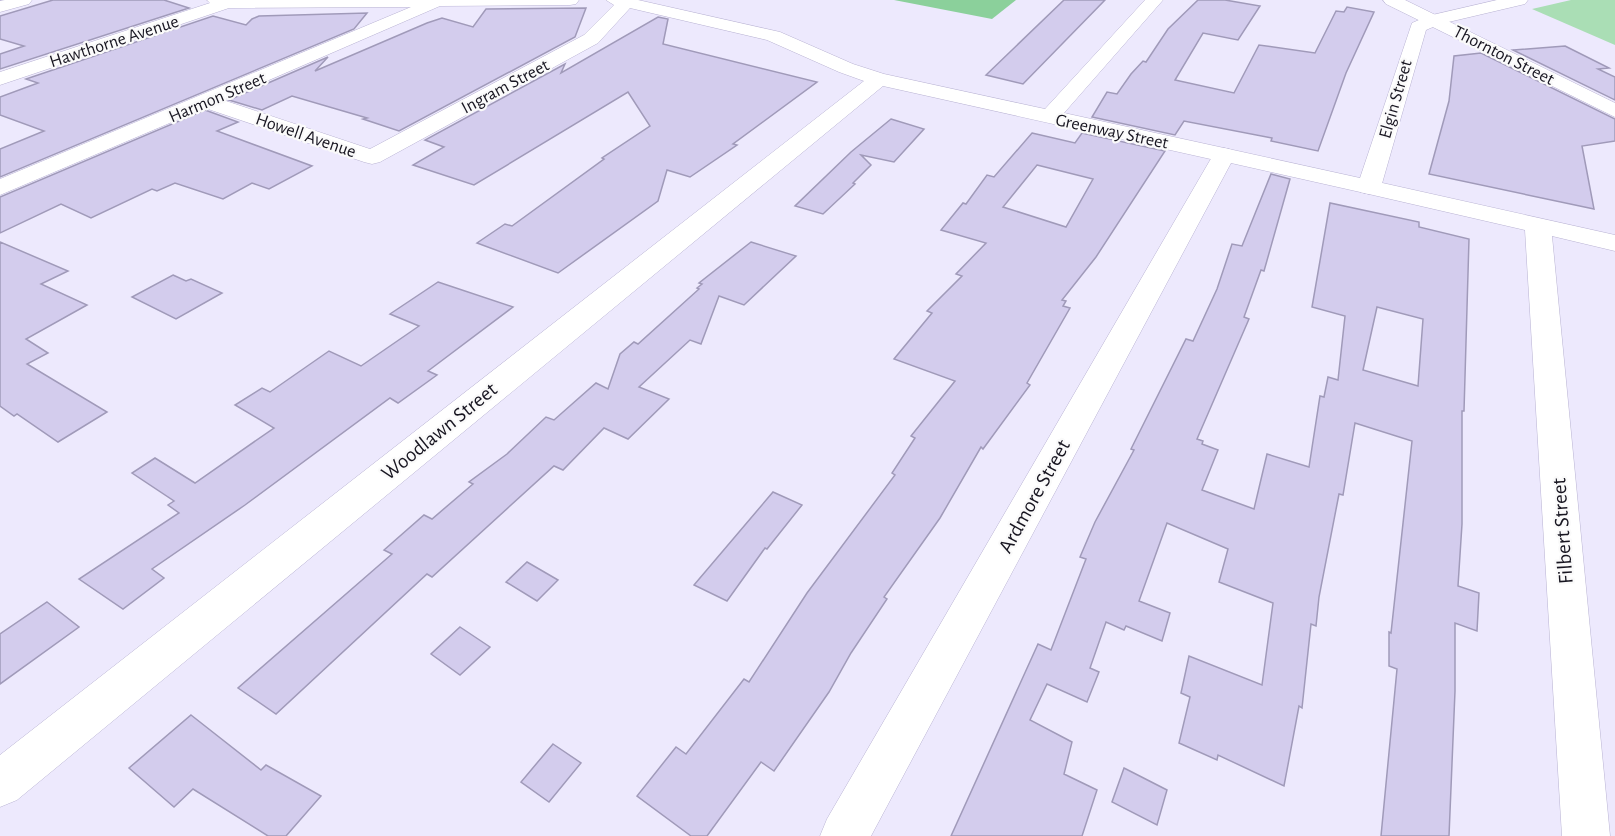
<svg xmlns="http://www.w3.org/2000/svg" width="1615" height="836" font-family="'Alegreya Sans',sans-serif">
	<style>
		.green { fill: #aadeb5 }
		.forest { fill: #8bd09b }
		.building { fill: #d3cced; stroke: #a09ab9; stroke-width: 1.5; fill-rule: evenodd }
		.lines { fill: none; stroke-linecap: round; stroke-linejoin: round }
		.street-casing { stroke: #b9b3d3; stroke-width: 1 }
		.secondary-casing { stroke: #b9b3d3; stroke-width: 1 }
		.street { fill: #fff; fill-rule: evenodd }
		.secondary { fill: #fff; fill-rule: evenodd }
		.labels { text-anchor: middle; stroke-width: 4.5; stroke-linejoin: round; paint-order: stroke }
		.far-street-label { font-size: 18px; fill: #171520; stroke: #fafafa }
		.street-label { font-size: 21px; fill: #171520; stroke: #fafafa }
	</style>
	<rect width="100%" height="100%" fill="#ede9fd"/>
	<path class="green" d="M1571,0H1615V45L1532,9Z"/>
	<path class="forest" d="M894,0H1016L992,19Z"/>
	<g class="building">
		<path d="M53,0H164L189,8L0,69V54L24,46L0,39V16Z"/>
		<path d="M1064,0H1105L1023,84L986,75Z"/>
		<path d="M1198,0H1225L1260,6L1238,40L1203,33L1175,80L1234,93L1259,45L1315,53L1336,11L1344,12L1347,7L1374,12L1346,73L1318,151L1271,141L1272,138L1184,121L1175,135L1092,117L1107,92L1117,94L1131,74L1143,61L1146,62L1168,29Z"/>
		<path d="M586,8L575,37L399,131L363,119L367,118L292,96L262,110L229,100L328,57L315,71L427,23L442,18L473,27L486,9Z"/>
		<path d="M367,13L354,29L0,177V149L44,131L0,115V97L38,83L26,79L213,16L246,25L252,19L259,16Z"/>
		<path d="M658,17L668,19L663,44L817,82L733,144L737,145L690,177L667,170L658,201L558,273L477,243L505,224L512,226L604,159L602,158L650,126L628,92L474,185L413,165L444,147L425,140L565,64L561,73Z"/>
		<path d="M1565,46L1609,68L1598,69L1615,77V100L1513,50Z"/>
		<path d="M1481,53L1615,119V141L1582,146L1594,209L1429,174L1449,101L1454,56Z"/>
		<path d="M205,110L238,122L217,131L312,166L269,189L252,183L223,199L175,183L157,191L152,189L91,218L61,204L0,233V197Z"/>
		<path d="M891,119L924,129L894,162L861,155L871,165L853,183L855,184L823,214L795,206L851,152Z"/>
		<path d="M1032,133L1075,143L1082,133L1165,151L1096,257L1062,300L1066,301L1063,306L1070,308L1027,383L1030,385L983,449L981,447L940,518L884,597L887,599L851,653L829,692L774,771L761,762L707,836H691L637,796L676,747L686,754L744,679L749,682L807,593L895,475L892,473L915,438L911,436L955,381L894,359L932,313L927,311L962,276L956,274L986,243L941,230L963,203L966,204L987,175L994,177ZM1037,165L1093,179L1066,227L1003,207Z"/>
		<path d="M1271,174L1290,179L1264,271L1261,270L1244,317L1249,319L1197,439L1203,441L1202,444L1218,450L1202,490L1254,509L1267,454L1309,467L1320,396L1324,397L1328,377L1338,380L1345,316L1312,307L1330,203L1419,222V227L1469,239L1464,411H1462V524L1458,586L1479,593L1477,631L1455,623V691L1449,836H1381L1397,669L1389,666V632L1391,633L1412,441L1355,423L1343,495L1339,494L1319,597L1316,626L1311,624L1302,708L1299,706L1284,786L1218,755L1217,760L1179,743L1190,697L1181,693L1189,656L1262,685L1273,603L1219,582L1228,549L1167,523L1139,601L1170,613L1162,641L1126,626L1124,630L1106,622L1090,668L1099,672L1087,702L1047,684L1030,720L1072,742L1064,774L1097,790L1082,836H951L1038,644L1051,650L1086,559L1080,557L1095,522L1134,450L1131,449L1186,339L1193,341L1217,289L1232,244L1242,246ZM1377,307L1423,319L1418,386L1363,370Z"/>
		<path d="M0,242L68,271L41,284L87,305L26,339L48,353L27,364L107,412L58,442L17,414L14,416L0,406Z"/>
		<path d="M751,242L796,256L744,305L719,296L701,344L690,340L639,387L669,399L628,439L604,428L563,470L554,466L432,577L427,574L276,714L238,688L392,554L384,550L424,515L432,519L473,484L469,482L507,454L546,417L554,420L596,383L608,389L620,354L634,342L638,344L699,289L697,288L702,284L699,283Z"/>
		<path d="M173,275L186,281L191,279L222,293L176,319L132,297Z"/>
		<path d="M438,282L513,307L428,371L437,375L398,403L390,398L245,505L152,569L164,578L123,609L79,579L179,513L168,505L174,501L132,473L155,458L195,483L274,428L235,405L262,388L270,392L329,351L361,366L419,326L390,314Z"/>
		<path d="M773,492L802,505L767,549L765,548L727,601L694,585Z"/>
		<path d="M527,562L558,580L537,601L506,582Z"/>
		<path d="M47,602L79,627L0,684V634Z"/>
		<path d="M460,627L490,647L460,675L431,654Z"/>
		<path d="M191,715L261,770L266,765L321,796L286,836H268L193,789L174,807L129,768Z"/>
		<path d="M553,744L581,763L549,802L521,782Z"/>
		<path d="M1124,768L1167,790L1157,825L1112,802Z"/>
	</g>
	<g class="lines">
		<defs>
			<g id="street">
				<path d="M5,0H32L29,4L0,12V1Z"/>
				<path d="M207,0H579L576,4L570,5L440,6L223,100L370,149L584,35L614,5L606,0H638L780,32L853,64L884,74L1045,109L1145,0H1163L1064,113L1224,148L1232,150L1235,155L1232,160L1224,162L883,86L17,800L0,807V755L864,81L839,72L767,40L630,8L598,43L380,162L372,164L364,162L205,108L0,195V179L411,7L229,8L0,85V72L210,3Z"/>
				<path d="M1383,0H1405L1615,103V117L1386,4Z"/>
				<path d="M1369,180L1615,235V251L1552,236L1610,836H1562L1525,230L1360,192L1357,187L1360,182Z"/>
			</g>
			<path id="secondary" d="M1497,0H1528L1525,4L1440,24L1426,30L1381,187L1378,192L1369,194L1231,163L871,836H820L827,819L1216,150L1224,148L1360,178L1412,23L1428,16Z"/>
		</defs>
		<use href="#street" class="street-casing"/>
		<use href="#secondary" class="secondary-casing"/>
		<use href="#street" class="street"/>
		<use href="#secondary" class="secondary"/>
	</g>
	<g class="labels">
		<g class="far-street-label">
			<text transform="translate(114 41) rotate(-18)" y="6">Hawthorne Avenue</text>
			<text transform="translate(1504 55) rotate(27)" y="6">Thornton Street</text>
			<text transform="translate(505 86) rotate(-28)" y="6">Ingram Street</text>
			<text transform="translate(217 97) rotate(-23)" y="6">Harmon Street</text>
			<text transform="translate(1395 99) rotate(-74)" y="6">Elgin Street</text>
			<text transform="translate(1112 131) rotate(12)" y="6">Greenway Street</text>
			<text transform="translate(306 135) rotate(19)" y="6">Howell Avenue</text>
		</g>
		<g class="street-label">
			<text transform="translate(439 431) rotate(-39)" y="7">Woodlawn Street</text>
			<text transform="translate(1034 496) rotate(-61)" y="7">Ardmore Street</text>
			<text transform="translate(1562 531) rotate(-94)" y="7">Filbert Street</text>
		</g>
	</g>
</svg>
